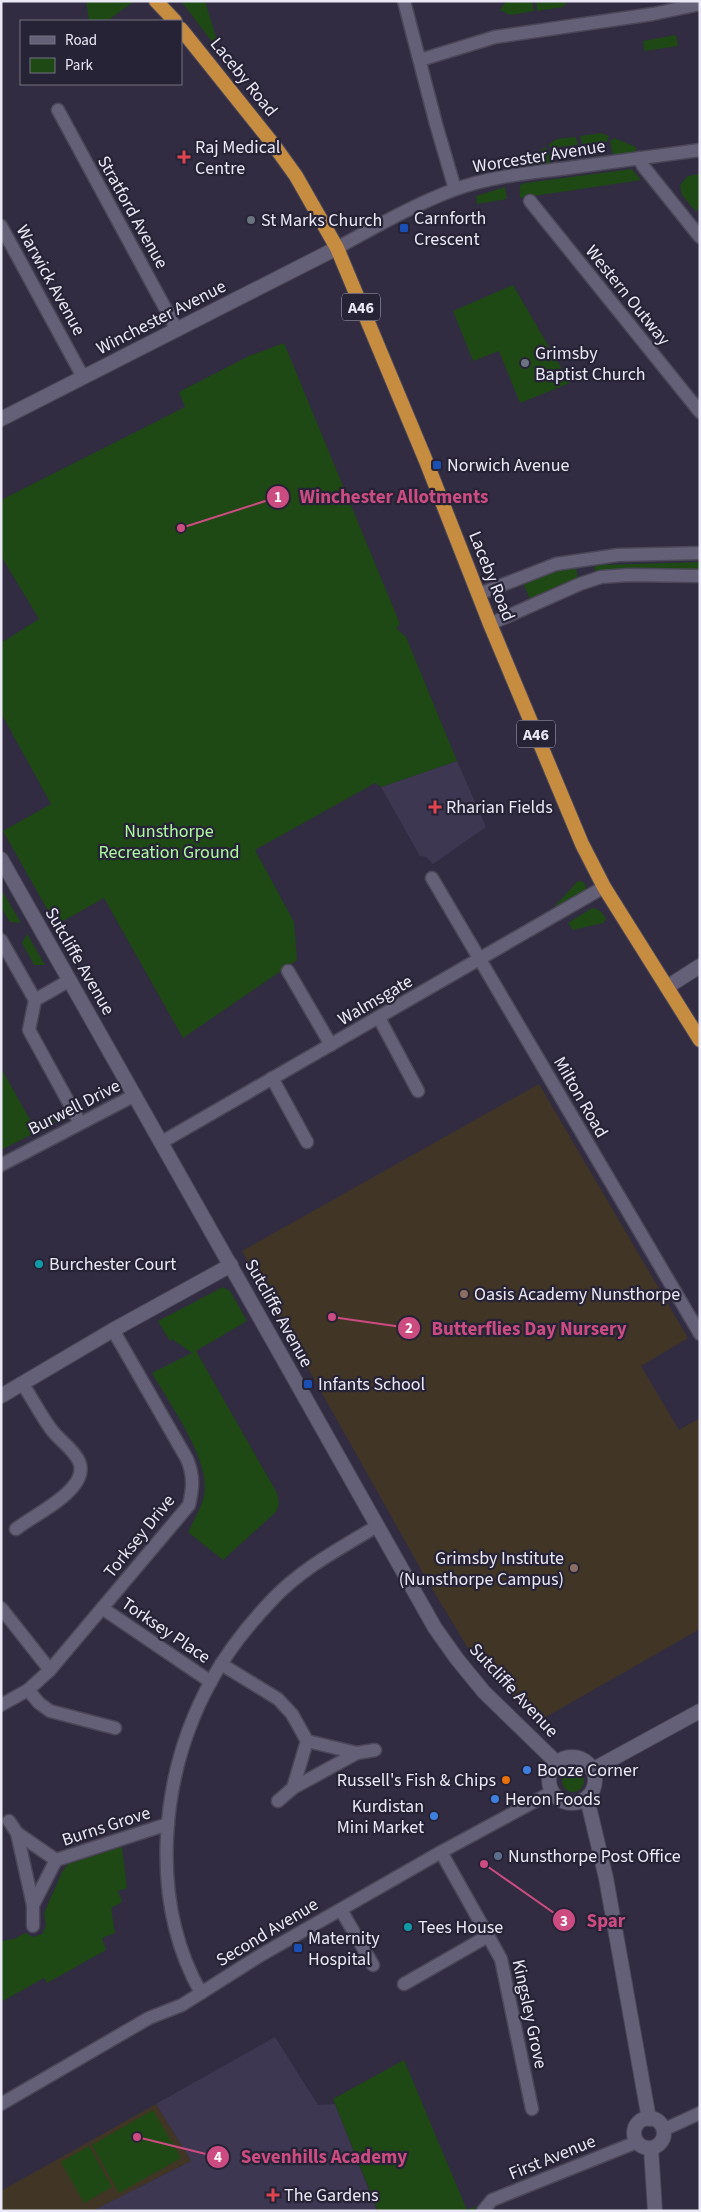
<svg xmlns="http://www.w3.org/2000/svg" width="701" height="2212" font-family="'Source Sans 3',sans-serif">
	<style>
		.built { fill: #3d3752 }
		.education { fill: #413526 }
		.green { fill: #1e4814 }
		.lines { fill: none; stroke-linecap: round; stroke-linejoin: round }
		.minor-casing { stroke: #4b4758; stroke-width: 15 }
		.tertiary-casing { stroke: #4b4758; stroke-width: 16 }
		.trunk-casing { stroke: #4b4758; stroke-width: 16 }
		.minor { stroke: #646077; stroke-width: 12 }
		.tertiary { stroke: #646077; stroke-width: 14 }
		.trunk { stroke: #c68c40; stroke-width: 14 }
		.health-dot { fill: #e0444e; stroke: #272336; stroke-width: 2 }
		.worship-dot { fill: #6b7280; stroke: #272336; stroke-width: 2 }
		.transit-dot { fill: #1a4fb4; stroke: #272336; stroke-width: 2 }
		.culture-dot { fill: #0f9aa8; stroke: #272336; stroke-width: 2 }
		.education-dot { fill: #8d6e63; stroke: #272336; stroke-width: 2 }
		.shop-dot { fill: #3f7fe0; stroke: #272336; stroke-width: 2 }
		.food-dot { fill: #e8710a; stroke: #272336; stroke-width: 2 }
		.service-dot { fill: #5c6f8a; stroke: #272336; stroke-width: 2 }
		.labels { text-anchor: middle; stroke-width: 4.5; stroke-linejoin: round; paint-order: stroke }
		.shield { fill: #272336; stroke: #b0adbc; stroke-width: 1 }
		.shield-label { font-size: 16px; font-weight: bold; fill: #eae8f5 }
		.street-label { font-size: 18px; fill: #eae8f5; stroke: #272336 }
		.poi-label { font-size: 18px; fill: #eae8f5; stroke: #272336; text-anchor: start }
		.park-label { font-size: 18px; fill: #aef99f; stroke: #272336 }
		.leader { fill: none; stroke: #cc4c82; stroke-width: 2 }
		.callout-dot { fill: #cc4c82; stroke: #272336; stroke-width: 2 }
		.mark-label { font-size: 15px; text-anchor: middle; font-weight: bold; fill: #fff }
		.callout-label { font-size: 19px; text-anchor: middle; font-weight: bold; fill: #cc4c82; stroke: #272336; stroke-width: 4.5; stroke-linejoin: round; paint-order: stroke }
	</style>
	<rect width="100%" height="100%" fill="#312c41"/>
	<g class="built">
		<path d="M457,761L486,827L433,864L426,857L420,856L381,787Z"/>
		<path d="M275,2037L318,2105L335,2104L377,2211H92L191,2161L156,2104Z"/>
	</g>
	<g class="education">
		<path d="M539,1084L688,1338L641,1366L679,1430L700,1418V1629L537,1722L469,1650L427,1580L242,1251Z"/>
		<path d="M156,2104L191,2161L92,2211H1V2191Z"/>
	</g>
	<g class="green">
		<path d="M86,1H133V2L107,21H89Z"/>
		<path d="M181,1H205L216,37V47Z"/>
		<path d="M506,1H532L534,11L510,15L500,10Z"/>
		<path d="M536,1H568L563,7L537,11Z"/>
		<path d="M676,35L678,46L644,51L643,41Z"/>
		<path d="M601,133L609,136L607,142L582,144L580,136Z"/>
		<path d="M576,137L578,145L558,147L552,149L548,145L557,139Z"/>
		<path d="M614,138L636,147V152L613,155L610,142Z"/>
		<path d="M545,147L549,152L551,163L528,167L526,161Z"/>
		<path d="M632,169L641,180L520,198V185L525,183Z"/>
		<path d="M700,174V204L696,212L682,195L680,185L688,176Z"/>
		<path d="M505,187L507,199L477,204L476,196Z"/>
		<path d="M513,285L570,383L520,403L499,351L473,361L453,311Z"/>
		<path d="M284,343L400,624L396,628L406,637L457,761L381,787L375,783L255,850L294,922L297,960L183,1038L104,898L56,925L3,831L51,804L1,713V643L39,619L1,556V500L185,407L179,392L249,356Z"/>
		<path d="M700,562V569L598,572H595L594,567L598,565Z"/>
		<path d="M576,567L578,579L531,601L523,583L558,569Z"/>
		<path d="M578,881L584,882L587,890L549,915L550,911Z"/>
		<path d="M1,889L21,923L10,922L1,907Z"/>
		<path d="M592,908C599,909 603,912 606,919L603,923L573,930L568,923Z"/>
		<path d="M27,934L45,965H34L22,943Z"/>
		<path d="M1,1068L34,1127L63,1111L64,1115L62,1119L1,1150Z"/>
		<path d="M223,1287L230,1291L247,1321L196,1351L277,1493L279,1504L276,1512L223,1560L188,1532C194,1520 201,1508 204,1496C212,1462 169,1403 152,1373L192,1353L172,1339L170,1341L158,1321Z"/>
		<circle cx="573" cy="1781" r="11"/>
		<path d="M122,1847L127,1888L118,1891L122,1902L111,1908L115,1933L102,1938L106,1950L47,1983L44,1978L1,2002V1941L14,1939L25,1933L33,1937L42,1934L46,1926L44,1913L62,1872L68,1864Z"/>
		<path d="M404,2060L467,2210L476,2206L474,2211H378L333,2099Z"/>
		<path d="M153,2110L181,2158L119,2193L92,2145Z"/>
		<path d="M89,2146L112,2187L84,2203L61,2162Z"/>
	</g>
	<g class="lines">
		<defs>
			<g id="minor">
				<path d="M404,1L436,124L455,189"/>
				<path d="M420,60L495,37L653,14L700,4"/>
				<path d="M58,110L177,330"/>
				<path d="M639,158L643,166L700,237"/>
				<path d="M530,201L700,412"/>
				<path d="M1,226L83,377"/>
				<path d="M337,248C375,227 415,204 456,189C492,176 530,173 568,168C612,162 656,156 700,150"/>
				<path d="M479,594L556,564L618,555L700,553"/>
				<path d="M490,624L580,584L601,577L629,575L700,576"/>
				<path d="M432,878L700,1334"/>
				<path d="M1,940L35,1000L29,1030L80,1123"/>
				<path d="M288,971L331,1045"/>
				<path d="M35,1000L70,980"/>
				<path d="M379,1018L418,1091"/>
				<path d="M272,1078L307,1142"/>
				<path d="M162,1142L604,887"/>
				<path d="M1,1165L135,1095"/>
				<path d="M16,1529C33,1516 57,1505 72,1488C96,1461 64,1447 51,1429C40,1414 32,1398 22,1383"/>
				<path d="M1,1608L50,1670"/>
				<path d="M102,1608L211,1682"/>
				<path d="M221,1664L278,1699L292,1714L307,1741L357,1753L375,1750"/>
				<path d="M28,1690L39,1703L50,1711L115,1728"/>
				<path d="M1,1705L28,1690L50,1670L189,1505C193,1488 194,1476 187,1459L113,1330"/>
				<path d="M293,1788L307,1741"/>
				<path d="M278,1801L293,1788L357,1753"/>
				<path d="M9,1821L17,1833L33,1905"/>
				<path d="M17,1833L56,1860"/>
				<path d="M441,1852L501,1959L532,2109"/>
				<path d="M341,1910L373,1965"/>
				<path d="M33,1926V1905L56,1860L168,1824"/>
				<path d="M404,1984L488,1936"/>
				<path d="M201,1993C148,1899 160,1774 211,1681C227,1652 249,1624 272,1600C302,1568 341,1548 377,1526"/>
				<path d="M1,2104L149,2018L182,2005L261,1955L441,1852L552,1792"/>
				<path d="M663,2130L700,2113"/>
				<path d="M483,2211L492,2200L637,2142"/>
			</g>
			<g id="tertiary">
				<path d="M1,419L337,248"/>
				<path d="M1,859L435,1628L457,1659L484,1692L556,1762"/>
				<path d="M667,987L700,966"/>
				<path d="M1,1396L113,1330L231,1265"/>
				<circle cx="572" cy="1780" r="23"/>
				<path d="M592,1770L700,1711"/>
				<path d="M587,1798L606,1878L649,2119"/>
				<circle cx="649" cy="2133" r="15"/>
				<path d="M651,2148L655,2211"/>
			</g>
			<g id="trunk">
				<path d="M156,1L175,21"/>
				<path d="M181,29L273,144L296,176L337,248L426,461L490,624L582,844L604,887L700,1040"/>
			</g>
		</defs>
		<use href="#minor" class="minor-casing"/>
		<use href="#tertiary" class="tertiary-casing"/>
		<use href="#trunk" class="trunk-casing"/>
		<use href="#minor" class="minor"/>
		<use href="#tertiary" class="tertiary"/>
		<use href="#trunk" class="trunk"/>
	</g>
	<g class="health-dot">
		<path d="M181.5 149.5h5v5h5v5h-5v5h-5v-5h-5v-5h5z"/>
		<path d="M432.5 799.5h5v5h5v5h-5v5h-5v-5h-5v-5h5z"/>
		<path d="M270.5 2187.5h5v5h5v5h-5v5h-5v-5h-5v-5h5z"/>
	</g>
	<g class="worship-dot">
		<circle cx="251" cy="220" r="5"/>
		<circle cx="525" cy="363" r="5"/>
	</g>
	<g class="transit-dot">
		<rect x="399" y="223" width="10" height="10" rx="2.5"/>
		<rect x="432" y="460" width="10" height="10" rx="2.5"/>
		<rect x="303" y="1379" width="10" height="10" rx="2.5"/>
		<rect x="293" y="1943" width="10" height="10" rx="2.5"/>
	</g>
	<g class="culture-dot">
		<circle cx="39" cy="1264" r="5"/>
		<circle cx="408" cy="1927" r="5"/>
	</g>
	<g class="education-dot">
		<circle cx="464" cy="1294" r="5"/>
		<circle cx="574" cy="1568" r="5"/>
	</g>
	<g class="shop-dot">
		<circle cx="527" cy="1770" r="5"/>
		<circle cx="495" cy="1799" r="5"/>
		<circle cx="434" cy="1816" r="5"/>
	</g>
	<circle class="food-dot" cx="506" cy="1780" r="5"/>
	<circle class="service-dot" cx="498" cy="1856" r="5"/>
	<g class="labels">
		<g class="shield">
			<rect x="342" y="293.5" width="38" height="27" rx="4"/>
			<rect x="517" y="720.5" width="38" height="27" rx="4"/>
		</g>
		<g class="shield-label">
			<text x="361" y="313">A46</text>
			<text x="536" y="740">A46</text>
		</g>
		<g class="street-label">
			<text transform="translate(244 77) rotate(51)" y="6">Laceby Road</text>
			<text transform="translate(539 156) rotate(-9)" y="6">Worcester Avenue</text>
			<text transform="translate(133 212) rotate(61)" y="6">Stratford Avenue</text>
			<text transform="translate(51 280) rotate(61)" y="6">Warwick Avenue</text>
			<text transform="translate(628 295) rotate(51)" y="6">Western Outway</text>
			<text transform="translate(161 317) rotate(-27)" y="6">Winchester Avenue</text>
			<text transform="translate(492 576) rotate(68)" y="6">Laceby Road</text>
			<text transform="translate(80 961) rotate(60)" y="6">Sutcliffe Avenue</text>
			<text transform="translate(375 1000) rotate(-30)" y="6">Walmsgate</text>
			<text transform="translate(581 1097) rotate(60)" y="6">Milton Road</text>
			<text transform="translate(74 1107) rotate(-27)" y="6">Burwell Drive</text>
			<text transform="translate(279 1313) rotate(61)" y="6">Sutcliffe Avenue</text>
			<text transform="translate(139 1536) rotate(-51)" y="6">Torksey Drive</text>
			<text transform="translate(166 1630) rotate(34)" y="6">Torksey Place</text>
			<text transform="translate(514 1690) rotate(47)" y="6">Sutcliffe Avenue</text>
			<text transform="translate(106 1826) rotate(-18)" y="6">Burns Grove</text>
			<text transform="translate(267 1932) rotate(-31)" y="6">Second Avenue</text>
			<text transform="translate(530 2014) rotate(78)" y="6">Kingsley Grove</text>
			<text transform="translate(552 2157) rotate(-22)" y="6">First Avenue</text>
		</g>
		<g class="poi-label">
			<text x="195" y="153">Raj Medical<tspan x="195" dy="21">Centre</tspan></text>
			<text x="414" y="224">Carnforth<tspan x="414" dy="21">Crescent</tspan></text>
			<text x="261" y="226">St Marks Church</text>
			<text x="535" y="359">Grimsby<tspan x="535" dy="21">Baptist Church</tspan></text>
			<text x="447" y="471">Norwich Avenue</text>
			<text x="446" y="813">Rharian Fields</text>
			<text x="49" y="1270">Burchester Court</text>
			<text x="474" y="1300">Oasis Academy Nunsthorpe</text>
			<text x="318" y="1390">Infants School</text>
			<text x="564" y="1564" text-anchor="end">Grimsby Institute<tspan x="564" dy="21">(Nunsthorpe Campus)</tspan></text>
			<text x="537" y="1776">Booze Corner</text>
			<text x="496" y="1786" text-anchor="end">Russell's Fish &amp; Chips</text>
			<text x="505" y="1805">Heron Foods</text>
			<text x="424" y="1812" text-anchor="end">Kurdistan<tspan x="424" dy="21">Mini Market</tspan></text>
			<text x="508" y="1862">Nunsthorpe Post Office</text>
			<text x="418" y="1933">Tees House</text>
			<text x="308" y="1944">Maternity<tspan x="308" dy="21">Hospital</tspan></text>
			<text x="284" y="2201">The Gardens</text>
		</g>
		<g class="park-label">
			<text x="169" y="837">Nunsthorpe<tspan x="169" dy="21">Recreation Ground</tspan></text>
		</g>
	</g>
	<path class="leader" d="M181 528L278 497M332 1317L409 1328M484 1864L564 1920M137 2137L218 2157"/>
	<g class="callout-dot">
		<circle cx="181" cy="528" r="5"/>
		<circle cx="332" cy="1317" r="5"/>
		<circle cx="484" cy="1864" r="5"/>
		<circle cx="137" cy="2137" r="5"/>
		<circle cx="278" cy="497" r="12"/>
		<circle cx="409" cy="1328" r="12"/>
		<circle cx="564" cy="1920" r="12"/>
		<circle cx="218" cy="2157" r="12"/>
	</g>
	<g class="mark-label">
		<text x="278" y="502">1</text>
		<text x="409" y="1333">2</text>
		<text x="564" y="1926">3</text>
		<text x="218" y="2162">4</text>
	</g>
	<g class="callout-label">
		<text x="394" y="503">Winchester Allotments</text>
		<text x="529" y="1335">Butterflies Day Nursery</text>
		<text x="606" y="1927">Spar</text>
		<text x="324" y="2163">Sevenhills Academy</text>
	</g>
	<rect width="701" height="2212" fill="none" stroke="#eae8f5" stroke-width="5"/>
	<rect x="20" y="20" width="162" height="65" fill="#272336" stroke="#757282"/>
	<rect x="30" y="36" width="25" height="8" fill="#646077" stroke="#757282"/>
	<text x="65" y="45" font-size="15" fill="#eae8f5">Road</text>
	<rect x="30" y="58" width="25" height="15" fill="#1e4814" stroke="#757282"/>
	<text x="65" y="70" font-size="15" fill="#eae8f5">Park</text>
</svg>
